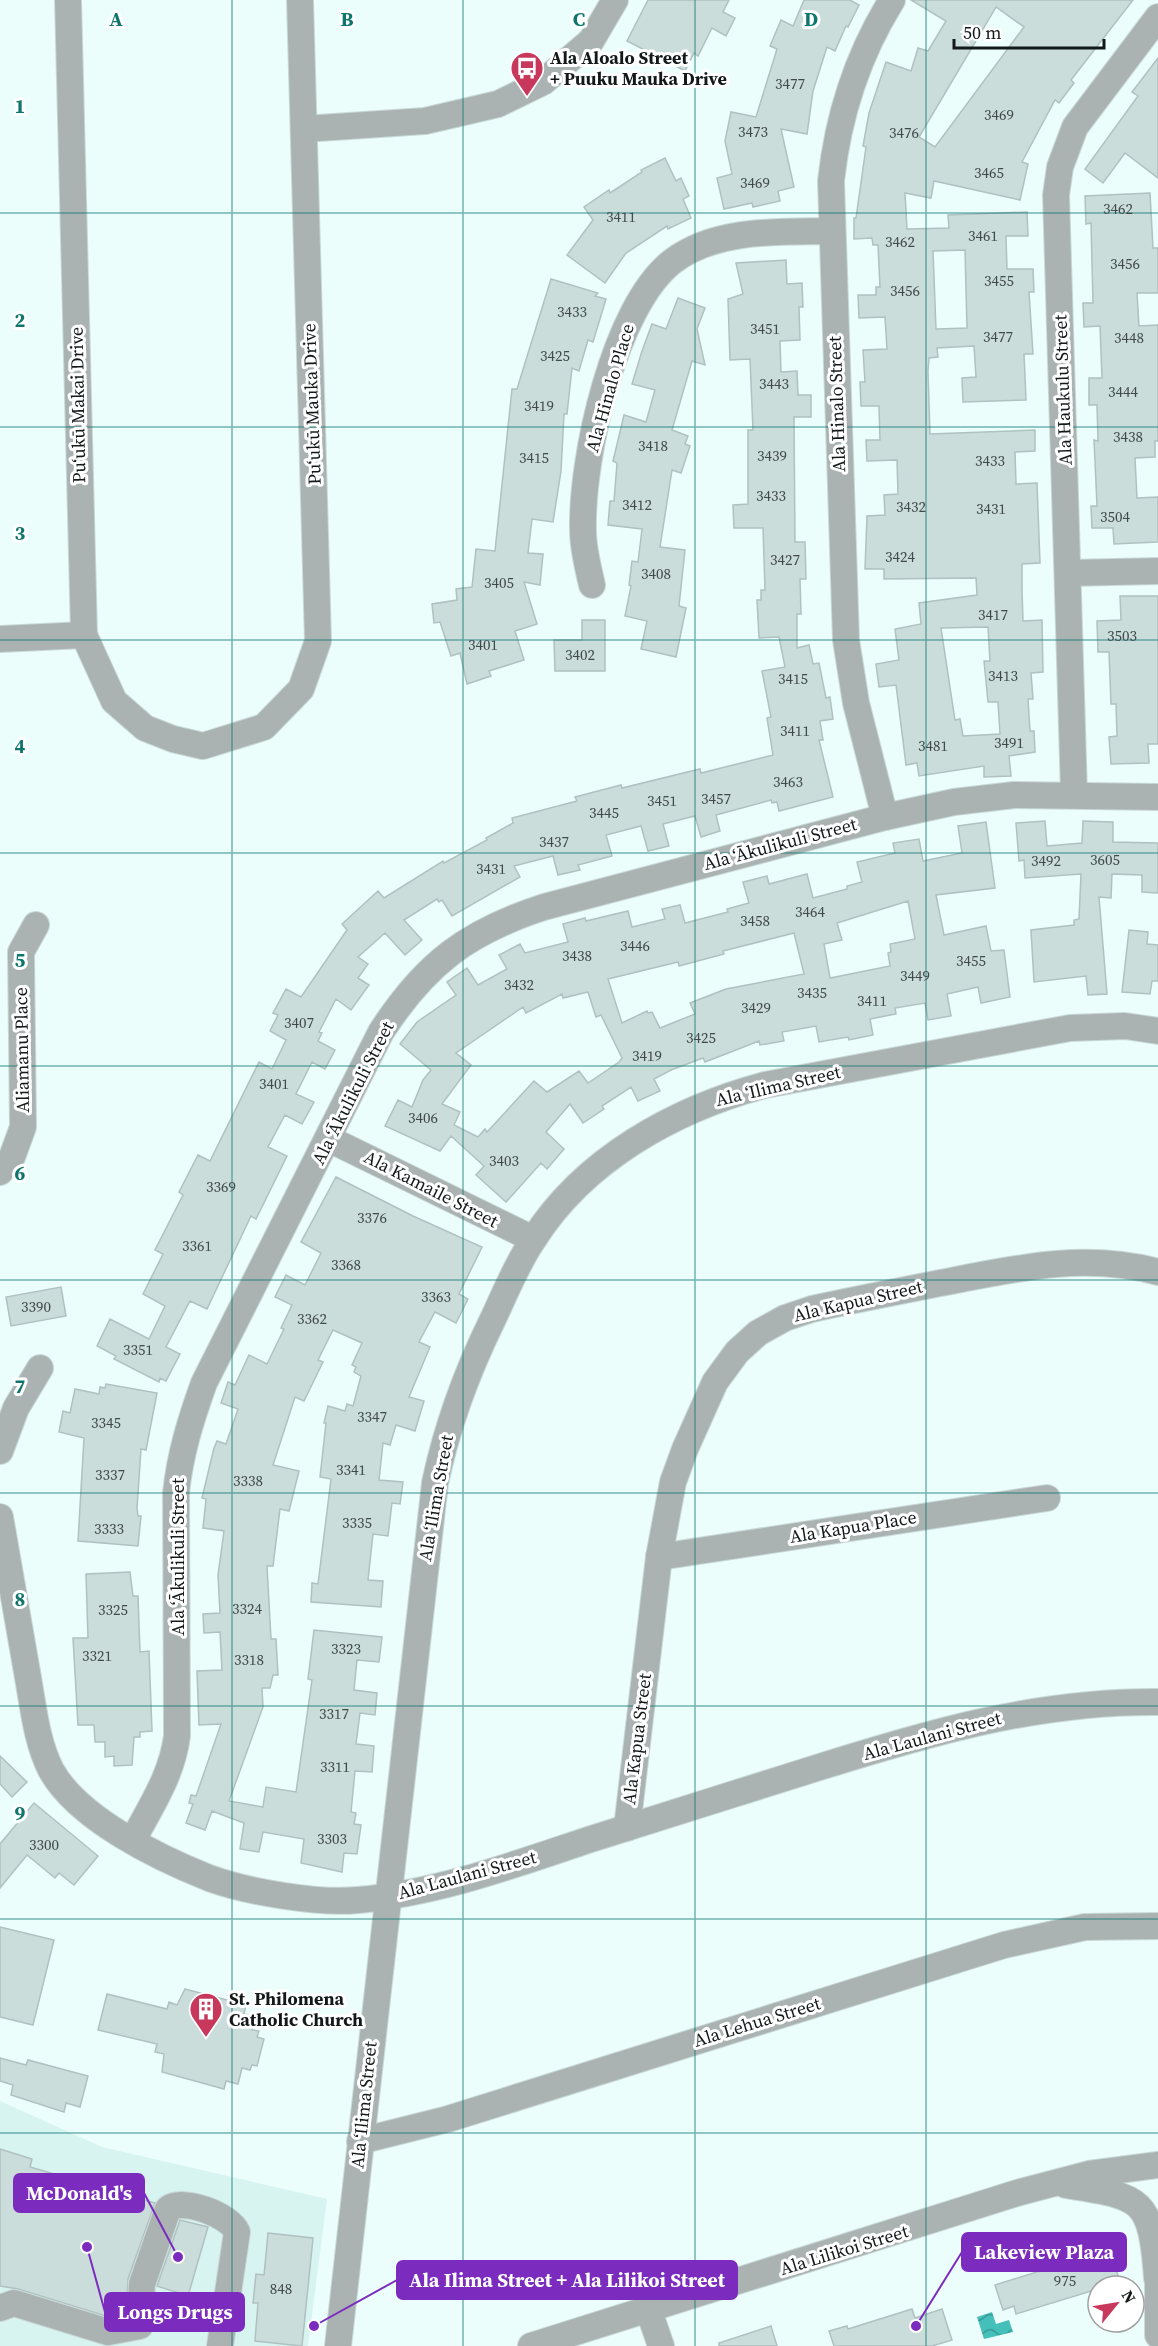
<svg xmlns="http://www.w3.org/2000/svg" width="1158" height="2346" font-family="'Source Serif 4',serif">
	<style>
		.built { fill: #d7f4f1 }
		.water { fill: url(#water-waves) }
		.building { fill: #cadddb; stroke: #afc1c0; stroke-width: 1.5; fill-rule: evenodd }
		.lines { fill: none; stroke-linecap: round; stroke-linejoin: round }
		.minor-casing { stroke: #c8d9d8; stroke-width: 28 }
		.minor { stroke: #abb3b2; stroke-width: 26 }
		.grid { fill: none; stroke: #0f766e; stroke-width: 1.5; stroke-opacity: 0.55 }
		.labels { text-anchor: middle; stroke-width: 6; stroke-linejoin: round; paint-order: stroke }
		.number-label { font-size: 15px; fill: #414a4a }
		.poi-label { font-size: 18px; font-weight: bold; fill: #131919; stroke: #fff; text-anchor: start }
		.street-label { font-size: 18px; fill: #131919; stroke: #fff }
		.grid-label { font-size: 20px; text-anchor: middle; font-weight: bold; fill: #0f766e; stroke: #fff; stroke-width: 6; stroke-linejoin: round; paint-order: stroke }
		.leader { fill: none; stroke: #7b2cbf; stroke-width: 2 }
		.callout-dot { fill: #7b2cbf; stroke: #fff; stroke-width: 2 }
		.callout { fill: #7b2cbf; stroke: #7b2cbf; stroke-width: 2 }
		.callout-label { font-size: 20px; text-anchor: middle; font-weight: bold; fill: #fff }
	</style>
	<defs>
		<pattern id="water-waves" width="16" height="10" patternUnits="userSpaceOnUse" patternTransform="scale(1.5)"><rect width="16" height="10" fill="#44bfb9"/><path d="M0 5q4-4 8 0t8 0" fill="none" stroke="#389a96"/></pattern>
	</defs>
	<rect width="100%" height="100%" fill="#ebfefc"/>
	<path class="built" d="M0,2101L102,2147L327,2199L308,2346H0Z"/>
	<path class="water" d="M992,2312L996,2324L1009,2320L1013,2332L984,2339L977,2317Z"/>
	<g class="building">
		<path d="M648,0H729L723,12L735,18L726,36L712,28L698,56L694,53L685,71L627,41Z"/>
		<path d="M804,0H850L859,5L848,27L846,26L835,51L827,47L813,91L807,134L781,129L794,187L778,191L780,201L753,207L752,203L724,209L717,178L732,174L725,141L731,112L756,117L777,49L770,46L781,20L793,26Z"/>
		<path d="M911,0H1133L1071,80L1074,83L1059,103L1055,100L1022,162L1028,164L1020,200L934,181L931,198L905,193L907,229L949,228L948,215L1027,212L1028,236H1006L1007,269H1033L1034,292H1029L1033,354H1024L1026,400L963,402L962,378L976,377L974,346L937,348L938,357L929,358L928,371L930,434L1035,430V451L1015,452L1016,484L1037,483L1040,563L1022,564V590L1023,621L1042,620L1043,672L1031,673L1033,699H1028L1030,731H1034L1035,752L1009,756L1011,776L984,777V766L919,776L917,763L906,765L896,685L879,687L876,664L899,660L895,629L921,624L919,603L977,595L976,578L884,579V569H865L867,516L885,515L884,495L898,494L897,460L867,461L866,440H880L879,406H861L860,382H865L863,350L887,349L885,317L859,318L858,295H876V287H880L878,245H873L872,238L854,239V218H856L866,147L863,146L869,113L886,62L911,71L918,48L928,51L946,21ZM996,7L1024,27L935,147L919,137ZM965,250L967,328L936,329L933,251ZM988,627L990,661H984L988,702H998L1000,734L963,736L960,719L955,720L941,628Z"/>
		<path d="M1158,58V178L1125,153L1103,183L1085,169L1138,96L1132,92Z"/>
		<path d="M665,158L676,181L681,178L689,196L683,199L691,218L668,229L667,226L626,253L605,283L567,255L593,220L584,207L609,190L610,193L642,172L641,170Z"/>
		<path d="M1150,193L1153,248H1158V293H1137L1139,326L1158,325V441H1155V457L1135,458L1137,498L1158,497V542L1114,544L1113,528H1092L1091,506H1097L1094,440L1098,441L1097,405H1089V378H1102L1100,326L1084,327L1083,303H1093L1091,223L1086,224L1085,196Z"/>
		<path d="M786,260L787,284L802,283L803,307H799L800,340L780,341L781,372L797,371L798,395H811V417H794L795,542H805L806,579H800L801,614H797V648L809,645L813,664L819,663L826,698L830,697L833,719L820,721L823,740H819L833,797L779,811L777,802L772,803L771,800L716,815L720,831L701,837L695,816L663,824L669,846L648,851L641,826L606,835L612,856L578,865L580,870L558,875L553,856L514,866L520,877L452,916L442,900L439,902L437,899L404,920L422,940L405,955L385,933L358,957L368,964L358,978L369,985L351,1010L336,999L319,1032L322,1033L318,1041L335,1050L325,1069L312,1062L296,1094L314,1102L302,1124L285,1115L268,1147L287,1156L256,1219L251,1216L207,1309L190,1301L166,1347L180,1354L166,1381L160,1378L159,1382L114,1359L116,1356L97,1346L110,1319L149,1339L165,1306L143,1294L163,1254L155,1250L183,1195L179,1192L198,1155L210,1161L259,1062L272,1069L286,1040L270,1031L278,1015L273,1013L286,989L301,997L347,930L342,924L378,891L384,898L443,861L444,863L487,840L486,838L513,823L512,818L577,801L575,797L621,785L622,788L700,769L701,773L773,755L767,718L771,717L762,671L785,667L779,637L759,638L757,600H761V590H765L763,528H734L733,505L748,504V430H753L750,359L730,360L728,299L743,294L736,263Z"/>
		<path d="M551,279L598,293L595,296L606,299L593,342L588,340L579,371L572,368L567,414H564L561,471L553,522L532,519L528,553L543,554L540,585L524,582L537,624L515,631L524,660L489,671L491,676L467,684L460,653L451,656L440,622L434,623L432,604L457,600L456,589L472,587L476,549L495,551L512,389H517Z"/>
		<path d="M678,298L705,308L697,329L705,365L692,361L672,430L688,436L685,444L690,446L681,473L672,470L660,547L685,550L679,606L686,608L676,657L641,649L647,621L625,616L631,586L629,585L632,561L638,562L642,529L608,525L610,501H614L617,463L613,461L624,415L646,422L655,390L632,384L642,351L652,324L666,329Z"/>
		<path d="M1120,596H1158V744H1148L1149,763L1111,764L1109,737L1117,736L1116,704H1111L1109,652H1098L1097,621L1121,620Z"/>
		<path d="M582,620H605V671H555L554,640H582Z"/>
		<path d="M1045,821L1047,846L1082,843L1083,821L1113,822V842L1158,843V893L1142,892V875L1112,874L1111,898L1099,897L1107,994L1088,995L1086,976L1034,982L1031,930L1074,925V920L1079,919L1081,874L1025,878L1024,860L1019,861L1016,823Z"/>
		<path d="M986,822L995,888L936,895L944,935L986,926L991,951L1004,950L1010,997L981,1003L978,987L947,994L951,1016L928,1020L925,1003L895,1008L896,1014L870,1019L873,1035L849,1040L848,1037L819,1042L816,1026L782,1032L784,1041L760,1045L759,1041L705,1062L703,1058L671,1070L654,1079L660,1091L638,1101L631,1087L602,1106L604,1109L583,1123L570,1104L546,1132L564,1149L547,1169L541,1163L506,1202L476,1175L484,1166L451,1136L440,1151L385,1126L398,1100L412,1107L423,1080L431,1070L400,1044L417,1022L456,995L447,982L467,968L478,985L507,969L499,955L520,944L525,953L568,942L563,924L585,918L586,921L628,911L632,927L665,919L662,909L680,905L685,923L728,912L727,909L749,903L743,882L767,876L769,884L807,874L813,898L847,889V886L862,882L857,862L895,853L893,843L919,839L923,861L962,853L958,826ZM908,901L915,939L890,944L891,952L888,953L890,966L830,978L824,944L842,940L837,923ZM794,933L804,974L726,989L690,1003L695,1014L660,1028L652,1012L648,1013L647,1011L622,1023L608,979L678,962L679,966L724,954L723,951ZM588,992L596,1017L601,1015L622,1058L619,1062L588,1083L579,1071L547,1092L534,1081L487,1132L485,1129L478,1137L454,1125L460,1112L442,1104L471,1065L456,1053L523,1007L526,1013L562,994L563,998Z"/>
		<path d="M1129,930L1148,932L1147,944L1158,945V981H1152L1150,994L1122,992Z"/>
		<path d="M336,1177L413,1216L482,1247L459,1294L468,1299L456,1323L435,1312L419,1342L430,1347L409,1397L424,1401L415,1431L396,1425L390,1445L383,1443L379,1480L403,1482L400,1504L392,1503L388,1536L373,1534L368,1580L383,1581L381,1607L311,1602L312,1583L318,1584L331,1479L320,1477L326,1423H324L328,1406L345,1411L347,1404L353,1406L361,1376L354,1372L356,1367L352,1365L362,1343L333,1330L318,1360L323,1362L304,1401L295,1397L273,1465L299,1471L289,1511L280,1509L273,1566H267L271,1639H276L278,1675H273L270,1688H262L263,1707L229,1801L263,1807L266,1787L296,1792L312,1680L308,1679L314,1630L382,1637L379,1662L357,1660L354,1690L377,1693L375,1715L360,1713L356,1744L374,1746L372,1772L355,1771L351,1812L356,1813L354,1824L361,1825L357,1854L344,1853L342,1872L301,1863L304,1839L263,1832L259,1852L240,1849L244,1823L212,1811L205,1830L186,1823L193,1804L189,1803L191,1795L196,1796L221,1724L199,1725L197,1671L222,1670L220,1632L204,1633L203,1614L220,1613L218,1575L224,1531L203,1528L206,1499L202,1498L214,1448L217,1441L226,1444L238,1409L221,1403L228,1382L235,1385L249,1355L267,1364L284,1329L281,1328L292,1305L275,1297L286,1275L305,1285L321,1253L301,1242Z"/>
		<path d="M61,1287L66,1316L11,1326L6,1297Z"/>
		<path d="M106,1384L157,1393L146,1450L141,1449L137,1508L138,1516H141L138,1546L78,1541L84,1438L59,1432L63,1411L70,1413L75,1389L99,1394L100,1387L105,1388Z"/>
		<path d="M130,1572L133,1596H138L140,1652L149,1651L152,1731L140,1732V1737H134L132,1765L114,1766V1756L105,1757V1742H95L94,1725H78L73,1638H88L86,1574Z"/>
		<path d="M0,1756L27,1782L12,1797L0,1784Z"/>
		<path d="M34,1803L98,1856L74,1885L59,1873L55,1878L27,1855L0,1888V1844Z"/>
		<path d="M0,1927L54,1940L33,2025L0,2017Z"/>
		<path d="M185,1989L246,2005L244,2014L256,2017L252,2030L259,2031L257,2037L264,2039L257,2066L252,2065L250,2070L242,2068L238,2084L226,2081L224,2089L162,2072L164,2054L155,2052L157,2044L98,2030L107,1994L167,2009L169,2002L177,2005Z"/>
		<path d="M0,2058L26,2065L28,2060L88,2076L80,2107L66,2103L64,2112L11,2095L13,2085L0,2081Z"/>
		<path d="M0,2149L32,2159L30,2167L155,2203L128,2279L126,2313L109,2317L18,2289L0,2286Z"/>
		<path d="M180,2220L208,2227L188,2296L157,2286Z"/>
		<path d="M268,2233L313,2238L302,2346L255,2341L258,2303H253L256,2274L264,2275Z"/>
		<path d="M1110,2249L1120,2282L1098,2286V2289L1016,2314L1014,2306L1003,2310L995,2285Z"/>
		<path d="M912,2309L915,2318L942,2309L952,2340L932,2346H834L829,2331L847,2326L848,2329Z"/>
		<path d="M771,2326L777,2346H719V2343Z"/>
	</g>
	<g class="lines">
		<defs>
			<g id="minor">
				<path d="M68,0L84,635L114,701L145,728L173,739L203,746L264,727L301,689L318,641L300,0"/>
				<path d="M304,129L425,121L498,104L543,82L591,41L615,0"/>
				<path d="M1069,573L1158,571"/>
				<path d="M592,585C588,567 583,549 583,531C581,459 614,306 673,261C717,228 780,232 832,231"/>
				<path d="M0,639L84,635"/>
				<path d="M1074,794L1056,195L1060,167L1075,127L1158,17"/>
				<path d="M885,817L856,703L846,640L831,181C838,116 857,56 892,0"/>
				<path d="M329,1139L533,1239"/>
				<path d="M0,1172L12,1157L23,1127L21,952L36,925"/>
				<path d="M0,1451L16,1408L40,1368"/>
				<path d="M0,1517C9,1569 18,1620 27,1672C33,1704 36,1741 51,1770C78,1819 159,1858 209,1878C247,1892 319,1904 358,1900C437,1893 513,1865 588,1840C660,1817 734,1794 807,1771C924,1734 1034,1701 1158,1702"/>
				<path d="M659,1557L1047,1498"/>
				<path d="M627,1828L659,1557L673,1482L685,1449L715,1382L737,1352L758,1333L785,1318L812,1309C858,1299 905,1290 951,1281C1021,1267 1088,1253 1158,1272"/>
				<path d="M133,1840C151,1806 172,1775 177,1736L176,1493C180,1454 191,1419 204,1383L381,1032C425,964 467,932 544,907L885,817L954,802L1014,795L1158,797"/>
				<path d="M360,2141L448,2119L1004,1945L1085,1927L1158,1926"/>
				<path d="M1066,2185C1142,2197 1151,2197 1157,2278"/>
				<path d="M1158,2272V2335"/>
				<path d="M0,2308L14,2303L108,2332L140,2326L142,2284L168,2209C182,2197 230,2215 237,2232L220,2346"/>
				<path d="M649,2311L661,2346"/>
				<path d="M338,2346L435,1483C447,1426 466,1374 492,1321C505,1294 516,1265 533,1240C584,1159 675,1109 765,1085L1070,1028L1125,1026L1158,1031"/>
				<path d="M531,2346L1017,2193L1089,2174L1158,2165"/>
			</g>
		</defs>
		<use href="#minor" class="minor-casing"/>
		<use href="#minor" class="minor"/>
	</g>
	<path class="grid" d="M232,0V2346M463,0V2346M695,0V2346M926,0V2346M0,213H1158M0,427H1158M0,640H1158M0,853H1158M0,1066H1158M0,1280H1158M0,1493H1158M0,1706H1158M0,1919H1158M0,2133H1158"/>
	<defs>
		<symbol id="bus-pin" viewBox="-11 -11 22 30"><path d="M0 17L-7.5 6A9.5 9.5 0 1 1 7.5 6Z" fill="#c7385c" stroke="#fff"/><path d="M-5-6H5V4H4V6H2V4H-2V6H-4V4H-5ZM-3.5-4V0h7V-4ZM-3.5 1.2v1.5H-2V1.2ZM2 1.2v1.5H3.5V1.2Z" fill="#fff"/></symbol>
		<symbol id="building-pin" viewBox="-11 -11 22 30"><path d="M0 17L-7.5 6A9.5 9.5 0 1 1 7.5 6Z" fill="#c7385c" stroke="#fff"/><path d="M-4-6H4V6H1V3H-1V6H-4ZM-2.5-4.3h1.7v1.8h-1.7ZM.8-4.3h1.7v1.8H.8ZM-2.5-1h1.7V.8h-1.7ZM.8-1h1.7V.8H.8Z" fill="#fff"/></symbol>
	</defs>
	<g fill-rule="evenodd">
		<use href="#bus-pin" x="508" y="49" width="38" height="52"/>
		<use href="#building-pin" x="187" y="1990" width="38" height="52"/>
	</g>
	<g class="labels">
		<g class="number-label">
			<text x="790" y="89">3477</text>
			<text x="999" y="120">3469</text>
			<text x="753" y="137">3473</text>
			<text x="904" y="138">3476</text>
			<text x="989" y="178">3465</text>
			<text x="755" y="188">3469</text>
			<text x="1118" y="214">3462</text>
			<text x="621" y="222">3411</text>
			<text x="983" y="241">3461</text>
			<text x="900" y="247">3462</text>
			<text x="1125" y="269">3456</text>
			<text x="999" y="286">3455</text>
			<text x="905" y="296">3456</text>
			<text x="572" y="317">3433</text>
			<text x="765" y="334">3451</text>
			<text x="998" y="342">3477</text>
			<text x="1129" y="343">3448</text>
			<text x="555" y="361">3425</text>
			<text x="774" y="389">3443</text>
			<text x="1123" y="397">3444</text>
			<text x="539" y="411">3419</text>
			<text x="1128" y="442">3438</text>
			<text x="653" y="451">3418</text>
			<text x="772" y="461">3439</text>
			<text x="534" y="463">3415</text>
			<text x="990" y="466">3433</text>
			<text x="771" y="501">3433</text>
			<text x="637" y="510">3412</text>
			<text x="911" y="512">3432</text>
			<text x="991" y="514">3431</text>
			<text x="1115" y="522">3504</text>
			<text x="900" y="562">3424</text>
			<text x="785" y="565">3427</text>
			<text x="656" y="579">3408</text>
			<text x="499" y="588">3405</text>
			<text x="993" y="620">3417</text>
			<text x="1122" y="641">3503</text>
			<text x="483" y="650">3401</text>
			<text x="580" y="660">3402</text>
			<text x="1003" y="681">3413</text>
			<text x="793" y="684">3415</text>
			<text x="795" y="736">3411</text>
			<text x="1009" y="748">3491</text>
			<text x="933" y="751">3481</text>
			<text x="788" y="787">3463</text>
			<text x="716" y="804">3457</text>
			<text x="662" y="806">3451</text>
			<text x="604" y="818">3445</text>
			<text x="554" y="847">3437</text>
			<text x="1105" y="865">3605</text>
			<text x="1046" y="866">3492</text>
			<text x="491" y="874">3431</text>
			<text x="810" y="917">3464</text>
			<text x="755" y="926">3458</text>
			<text x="635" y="951">3446</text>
			<text x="577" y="961">3438</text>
			<text x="971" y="966">3455</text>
			<text x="915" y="981">3449</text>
			<text x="519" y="990">3432</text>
			<text x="812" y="998">3435</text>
			<text x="872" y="1006">3411</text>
			<text x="756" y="1013">3429</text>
			<text x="299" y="1028">3407</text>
			<text x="701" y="1043">3425</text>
			<text x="647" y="1061">3419</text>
			<text x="274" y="1089">3401</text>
			<text x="423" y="1123">3406</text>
			<text x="504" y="1166">3403</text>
			<text x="221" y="1192">3369</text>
			<text x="372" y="1223">3376</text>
			<text x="197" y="1251">3361</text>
			<text x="346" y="1270">3368</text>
			<text x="436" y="1302">3363</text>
			<text x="36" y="1312">3390</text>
			<text x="312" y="1324">3362</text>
			<text x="138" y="1355">3351</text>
			<text x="372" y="1422">3347</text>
			<text x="106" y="1428">3345</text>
			<text x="351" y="1475">3341</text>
			<text x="110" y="1480">3337</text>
			<text x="248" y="1486">3338</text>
			<text x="357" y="1528">3335</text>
			<text x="109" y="1534">3333</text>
			<text x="247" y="1614">3324</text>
			<text x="113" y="1615">3325</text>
			<text x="346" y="1654">3323</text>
			<text x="97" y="1661">3321</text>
			<text x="249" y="1665">3318</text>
			<text x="334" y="1719">3317</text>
			<text x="335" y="1772">3311</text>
			<text x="332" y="1844">3303</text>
			<text x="44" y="1850">3300</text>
			<text x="1065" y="2286">975</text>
			<text x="281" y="2294">848</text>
		</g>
		<g class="poi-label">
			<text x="550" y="64">Ala Aloalo Street<tspan x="550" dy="21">+ Puuku Mauka Drive</tspan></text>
			<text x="229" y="2005">St. Philomena<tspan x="229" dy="21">Catholic Church</tspan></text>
		</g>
		<g class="street-label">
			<text transform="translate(610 388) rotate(-74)" y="6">Ala Hinalo Place</text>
			<text transform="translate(1063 390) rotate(-92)" y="6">Ala Haukulu Street</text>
			<text transform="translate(312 404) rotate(-92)" y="6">Puʻukū Mauka Drive</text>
			<text transform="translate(837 404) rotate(-92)" y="6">Ala Hinalo Street</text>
			<text transform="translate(78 405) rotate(-91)" y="6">Puʻukū Makai Drive</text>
			<text transform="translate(780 844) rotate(-15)" y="6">Ala ʻĀkulikuli Street</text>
			<text transform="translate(22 1050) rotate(-91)" y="6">Aliamanu Place</text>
			<text transform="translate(778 1086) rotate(-13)" y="6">Ala ʻIlima Street</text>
			<text transform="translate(353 1093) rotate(-63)" y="6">Ala ʻĀkulikuli Street</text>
			<text transform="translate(431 1189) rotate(27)" y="6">Ala Kamaile Street</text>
			<text transform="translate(858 1301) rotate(-13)" y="6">Ala Kapua Street</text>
			<text transform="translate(436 1498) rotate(-80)" y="6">Ala ʻIlima Street</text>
			<text transform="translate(853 1527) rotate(-9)" y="6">Ala Kapua Place</text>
			<text transform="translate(178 1557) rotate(-90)" y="6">Ala ʻĀkulikuli Street</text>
			<text transform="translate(932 1736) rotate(-15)" y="6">Ala Laulani Street</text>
			<text transform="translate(637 1739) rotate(-83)" y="6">Ala Kapua Street</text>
			<text transform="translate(467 1875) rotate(-15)" y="6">Ala Laulani Street</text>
			<text transform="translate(757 2022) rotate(-17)" y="6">Ala Lehua Street</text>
			<text transform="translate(364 2105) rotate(-84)" y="6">Ala ʻIlima Street</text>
			<text transform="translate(844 2250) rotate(-17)" y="6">Ala Lilikoi Street</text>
		</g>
	</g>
	<g class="grid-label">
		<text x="116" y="26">A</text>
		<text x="347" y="26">B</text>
		<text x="579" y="26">C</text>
		<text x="811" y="26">D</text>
		<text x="20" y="113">1</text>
		<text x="20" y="327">2</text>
		<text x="20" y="540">3</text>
		<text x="20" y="753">4</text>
		<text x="20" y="967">5</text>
		<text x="20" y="1180">6</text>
		<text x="20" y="1393">7</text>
		<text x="20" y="1606">8</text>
		<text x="20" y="1820">9</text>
	</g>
	<path class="leader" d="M178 2257L144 2193M916 2326L962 2252M314 2326L397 2280M87 2247L105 2312"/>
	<g class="callout-dot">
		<circle cx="178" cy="2257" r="6"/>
		<circle cx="916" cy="2326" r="6"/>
		<circle cx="314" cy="2326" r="6"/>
		<circle cx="87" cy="2247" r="6"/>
	</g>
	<g class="callout">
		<rect x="14" y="2174" width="130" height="38" rx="6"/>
		<rect x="962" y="2233" width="164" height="38" rx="6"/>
		<rect x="397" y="2261" width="340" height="38" rx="6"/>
		<rect x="105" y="2293" width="139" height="38" rx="6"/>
	</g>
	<g class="callout-label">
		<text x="79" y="2200">McDonald's</text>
		<text x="1044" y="2259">Lakeview Plaza</text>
		<text x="567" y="2287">Ala Ilima Street + Ala Lilikoi Street</text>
		<text x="175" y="2319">Longs Drugs</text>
	</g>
	<g transform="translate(1116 2304) rotate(60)"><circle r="28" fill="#ffffff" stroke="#a1a3a3" stroke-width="1.5"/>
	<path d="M0-4.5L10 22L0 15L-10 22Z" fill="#c7385c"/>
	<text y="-9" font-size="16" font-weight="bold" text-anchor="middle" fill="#131919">N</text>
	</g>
	<path d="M954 39v9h150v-9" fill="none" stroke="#131919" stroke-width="3"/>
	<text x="963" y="39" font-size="18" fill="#131919" stroke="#ffffff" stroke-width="4.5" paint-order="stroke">50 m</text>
</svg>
